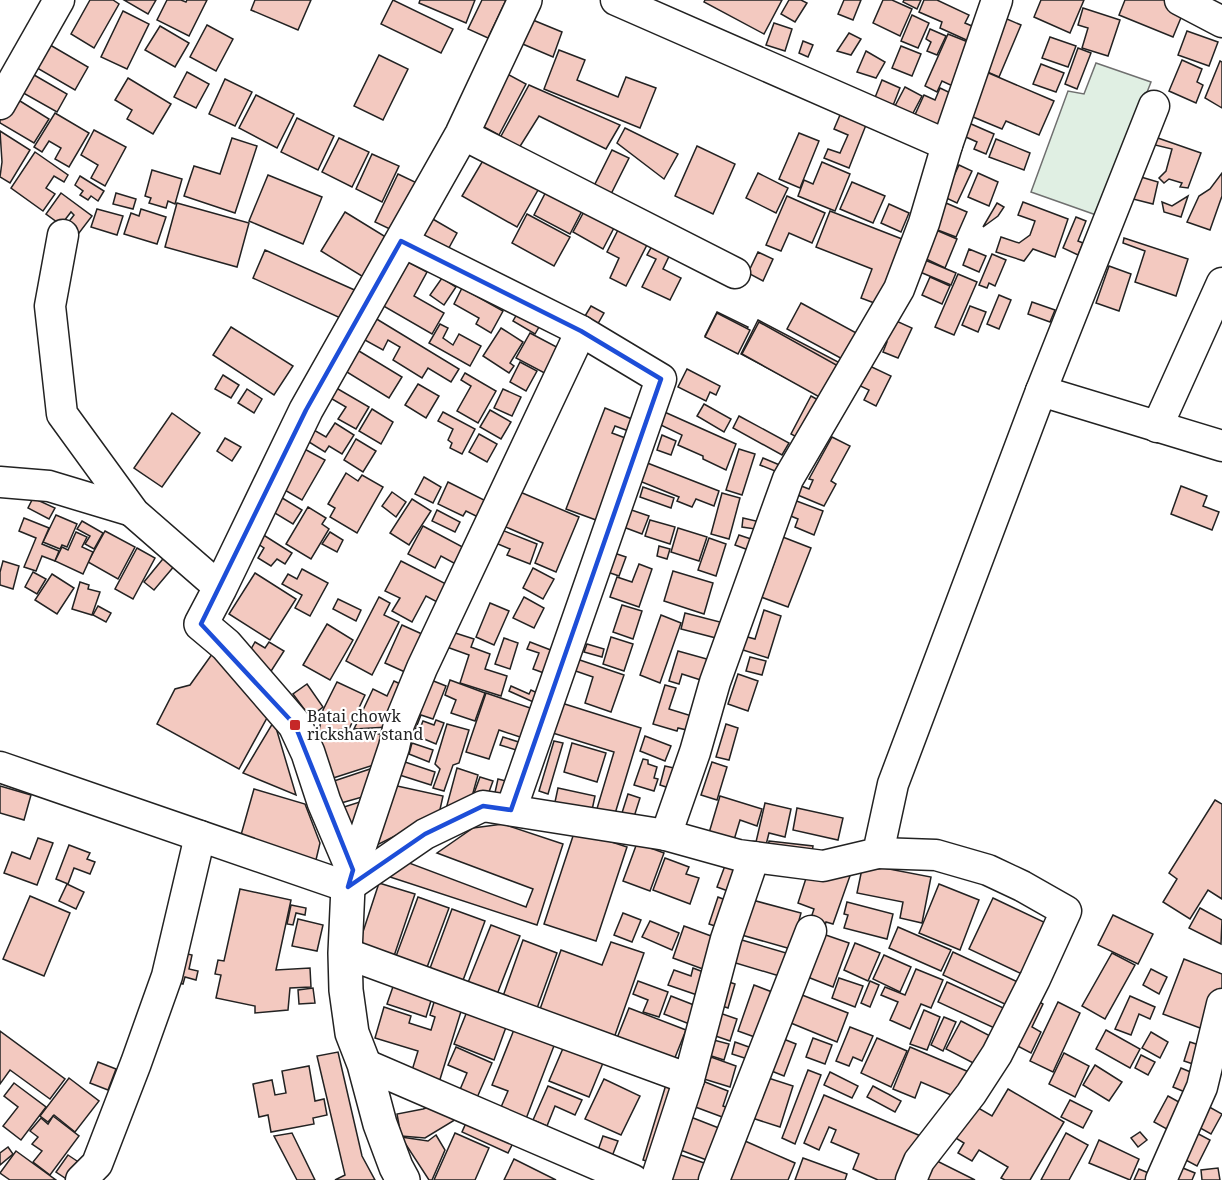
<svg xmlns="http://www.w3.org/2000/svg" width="1222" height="1180" font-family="'Noto Serif',serif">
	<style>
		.green { fill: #e0efe3; stroke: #6f6f6f; stroke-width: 1.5 }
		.building { fill: #f3c9c0; stroke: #222; stroke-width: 1.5 }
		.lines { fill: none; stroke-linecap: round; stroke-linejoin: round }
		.minor-casing { stroke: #222; stroke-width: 33 }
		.major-casing { stroke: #222; stroke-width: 36 }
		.minor { stroke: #fff; stroke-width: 30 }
		.major { stroke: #fff; stroke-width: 33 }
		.marked { fill: none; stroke: #1d4ed8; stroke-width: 4.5; stroke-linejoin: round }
		.poi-dot { fill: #c62828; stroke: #fff; stroke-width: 2 }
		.labels { text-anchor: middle; stroke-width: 4.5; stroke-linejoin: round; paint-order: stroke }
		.poi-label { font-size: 16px; fill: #222; stroke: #fff; text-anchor: start }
	</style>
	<rect width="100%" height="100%" fill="#fff"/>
	<path class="green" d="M1096,63L1151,82L1099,216L1031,192L1068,91L1084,94Z"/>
	<g class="building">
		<path d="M90,0H113L119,4L94,48L71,34Z"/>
		<path d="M124,0H156L148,14Z"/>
		<path d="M167,0H181L186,2L187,0H207L189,36L157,20Z"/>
		<path d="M255,0H311L298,30L251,10Z"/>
		<path d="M393,0L453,29L441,53L381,24Z"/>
		<path d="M420,0H475L466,23L419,3Z"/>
		<path d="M482,0H506L488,38L468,29Z"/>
		<path d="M705,0H782L764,34L704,2Z"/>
		<path d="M789,0H801L807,3L795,22L781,14Z"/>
		<path d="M844,0H861L853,20L838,14Z"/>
		<path d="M883,0H892L912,9L900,36L873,23Z"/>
		<path d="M904,0H921L917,9L903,2Z"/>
		<path d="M924,0H937L969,15L965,23L979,29L973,43L940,28L942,22L919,12Z"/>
		<path d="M1041,0H1084L1070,33L1034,17Z"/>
		<path d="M1125,0H1166L1185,8L1173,37L1119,15Z"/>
		<path d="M1083,8L1120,20L1108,56L1082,48L1088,28L1078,25Z"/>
		<path d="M123,11L149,24L127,69L101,57Z"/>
		<path d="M912,15L929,23L918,48L901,41Z"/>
		<path d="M1000,16L1021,25L999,77L978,68Z"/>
		<path d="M528,18L562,32L553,57L518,42Z"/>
		<path d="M774,23L792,29L785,51L766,45Z"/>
		<path d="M207,25L233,39L216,71L190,57Z"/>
		<path d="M160,26L189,43L175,67L145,50Z"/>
		<path d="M930,29L946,36L937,55L927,51L931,42L926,39Z"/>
		<path d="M1187,31L1218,42L1209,66L1178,55Z"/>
		<path d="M849,33L861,39L851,55L837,51Z"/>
		<path d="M948,34L978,46L959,89L942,81L937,92L925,86Z"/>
		<path d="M1050,37L1076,46L1068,67L1042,58Z"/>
		<path d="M803,41L813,45L808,57L799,53Z"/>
		<path d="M45,42L88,67L75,90L32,65Z"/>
		<path d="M901,46L921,54L912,76L892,68Z"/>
		<path d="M1078,48L1091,53L1077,89L1065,84Z"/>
		<path d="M559,50L585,60L577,80L618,97L626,77L656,88L640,128L544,89Z"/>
		<path d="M866,51L885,62L876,78L857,72Z"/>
		<path d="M379,55L408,69L383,120L354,106Z"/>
		<path d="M1182,60L1202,69L1197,82L1203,85L1196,103L1169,91Z"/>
		<path d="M1220,61L1222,62V108L1205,98Z"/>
		<path d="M1041,64L1064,73L1056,92L1033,84Z"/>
		<path d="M498,69L526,84L499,135L471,120Z"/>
		<path d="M984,71L1054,101L1039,135L1006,121L1002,129L966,114Z"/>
		<path d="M29,72L67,94L57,112L18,90Z"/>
		<path d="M187,72L209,84L196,108L174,97Z"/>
		<path d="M128,78L171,104L153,134L127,119L132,110L115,100Z"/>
		<path d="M225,79L252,92L235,126L209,114Z"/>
		<path d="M882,80L900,88L892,108L874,100Z"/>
		<path d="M529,85L620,125L606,149L539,116L519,148L500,138Z"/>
		<path d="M905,87L922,96L912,115L895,106Z"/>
		<path d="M940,88L959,97L943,131L914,117L924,95L935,100Z"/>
		<path d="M256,95L294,114L277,148L239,128Z"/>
		<path d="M12,96L49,119L34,143L0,123V117Z"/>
		<path d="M55,113L89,133L69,167L55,159L61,148L49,141L42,152L34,147Z"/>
		<path d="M840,115L866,125L849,168L824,158L828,149L840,153L848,135L834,129Z"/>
		<path d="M297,118L334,136L318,170L281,152Z"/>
		<path d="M962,120L994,134L986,154L974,149L977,142L957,133Z"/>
		<path d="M625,128L678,154L664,179L617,143Z"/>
		<path d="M94,130L126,147L105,186L91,178L98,165L81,155Z"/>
		<path d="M0,131L30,150L10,183L0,177L2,162Z"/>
		<path d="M799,133L819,141L800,188L779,179Z"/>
		<path d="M1155,137L1201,153L1188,188L1180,187L1182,183L1169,179L1164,183L1159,178L1166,171L1172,149L1155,145Z"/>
		<path d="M232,138L257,146L235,213L184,196L194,166L220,174Z"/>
		<path d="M339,138L369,152L352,187L322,172Z"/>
		<path d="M996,139L1030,153L1024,170L989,157Z"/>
		<path d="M697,146L735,164L713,214L675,196Z"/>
		<path d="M612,150L629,158L610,196L593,188Z"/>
		<path d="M35,152L68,175L64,182L54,176L46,188L55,194L43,211L11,188Z"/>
		<path d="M488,152L542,183L517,227L462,196Z"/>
		<path d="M372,154L399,166L382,202L356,189Z"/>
		<path d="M822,162L850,174L835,211L798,196L804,180L813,184Z"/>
		<path d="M959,165L972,171L957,203L944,197Z"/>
		<path d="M152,170L182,179L175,204L168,201L166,208L149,203L151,198L145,196Z"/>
		<path d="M758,173L788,188L776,213L746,198Z"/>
		<path d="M978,173L998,182L989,206L968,197Z"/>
		<path d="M1222,173V196L1210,230L1187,222L1199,196L1210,189Z"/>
		<path d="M398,174L417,183L394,231L375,222Z"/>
		<path d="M268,175L322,197L303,244L249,221Z"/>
		<path d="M80,176L104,191L98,201L91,196L88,200L80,195L83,191L75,185Z"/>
		<path d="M1141,177L1158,182L1153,204L1133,199Z"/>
		<path d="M551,182L587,201L570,234L534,215Z"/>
		<path d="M852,182L885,196L873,223L840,209Z"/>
		<path d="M61,193L92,216L79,233L67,224L74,215L71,212L61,225L46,214Z"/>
		<path d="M116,193L136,199L133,209L113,204Z"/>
		<path d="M787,196L825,213L812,243L789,233L781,251L766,245Z"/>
		<path d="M1188,196L1181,217L1164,212L1162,202L1172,206Z"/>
		<path d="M1023,202L1068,219L1055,257L1033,249L1024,261L996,252L1001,237L1019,243L1030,235L1035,221L1018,215Z"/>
		<path d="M177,203L249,223L237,267L165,247Z"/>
		<path d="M946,203L967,212L956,237L935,229Z"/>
		<path d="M997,203L1004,207L998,216L983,227Z"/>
		<path d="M889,204L909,213L901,232L881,223Z"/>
		<path d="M587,206L617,222L603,249L573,232Z"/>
		<path d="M97,209L123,216L117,235L91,227Z"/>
		<path d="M141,209L166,217L157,244L124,234L131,213L139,216Z"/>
		<path d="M830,211L902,239L877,304L861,298L872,269L816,247Z"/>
		<path d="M345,212L389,239L365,278L321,251Z"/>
		<path d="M527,214L570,237L554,266L512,243Z"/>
		<path d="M1076,217L1086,221L1078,241L1083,243L1078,255L1063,248Z"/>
		<path d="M431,218L457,233L445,255L419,241Z"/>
		<path d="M622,222L651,237L626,286L610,278L619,258L607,252Z"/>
		<path d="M936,230L957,239L945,268L924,258Z"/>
		<path d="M1124,238L1188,259L1176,296L1135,282L1145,251L1123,243Z"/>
		<path d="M656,239L673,248L663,269L681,278L670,300L642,287L656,259L647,255Z"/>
		<path d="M969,249L986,256L979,272L963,265Z"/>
		<path d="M265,250L359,292L347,321L253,278Z"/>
		<path d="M758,252L773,259L763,281L748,273Z"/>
		<path d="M992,254L1006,260L995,286L989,283L987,288L979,285Z"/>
		<path d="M404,260L427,272L414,296L444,313L432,334L380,304Z"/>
		<path d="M925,260L956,273L951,285L920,272Z"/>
		<path d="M1109,266L1131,274L1119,311L1096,303Z"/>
		<path d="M958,274L977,282L954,335L935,327Z"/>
		<path d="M930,277L950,286L942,304L922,295Z"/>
		<path d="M442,278L456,287L444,305L430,295Z"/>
		<path d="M462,288L503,311L491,333L476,324L479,318L454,304Z"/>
		<path d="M999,295L1011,300L999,329L987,324Z"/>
		<path d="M1032,302L1055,310L1050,322L1028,314Z"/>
		<path d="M801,303L860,335L846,361L787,329Z"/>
		<path d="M591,306L604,313L592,334L579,326Z"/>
		<path d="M970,306L986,312L978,332L962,325Z"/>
		<path d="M521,307L543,320L535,334L513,321Z"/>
		<path d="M717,312L748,327L735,352L705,336Z"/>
		<path d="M717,313L750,330L738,354L705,337Z"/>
		<path d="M883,315L912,328L898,358L883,352L887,342L874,336Z"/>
		<path d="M375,318L459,369L451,382L428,368L422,378L393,360L400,347L388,340L383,350L363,339Z"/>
		<path d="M758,320L842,364L824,398L741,354Z"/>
		<path d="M759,322L840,367L823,399L742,354Z"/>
		<path d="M440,324L448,328L443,338L453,345L459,334L481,346L470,366L429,343Z"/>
		<path d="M231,327L293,366L274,395L213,355Z"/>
		<path d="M501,328L523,342L510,363L514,366L509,373L483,356Z"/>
		<path d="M530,333L568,353L554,378L516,358Z"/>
		<path d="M354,348L402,377L389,398L342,369Z"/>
		<path d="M857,360L891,376L876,406L864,400L869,390L848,380Z"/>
		<path d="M520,362L537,371L526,391L510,382Z"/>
		<path d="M687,369L720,386L716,395L710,392L706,401L678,387Z"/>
		<path d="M465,373L496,391L478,423L457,411L471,386L461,380Z"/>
		<path d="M223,375L239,385L231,398L215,389Z"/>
		<path d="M326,382L369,407L356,429L338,419L346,407L320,392Z"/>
		<path d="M418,384L439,396L426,418L405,405Z"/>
		<path d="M247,389L262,399L254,413L238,403Z"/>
		<path d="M503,389L521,397L512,416L494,408Z"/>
		<path d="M811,396L822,402L802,440L791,434Z"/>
		<path d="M704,404L731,419L724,432L697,416Z"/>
		<path d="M605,408L639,422L634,433L615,426L612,433L628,439L596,520L566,509Z"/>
		<path d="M372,409L393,422L381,444L359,431Z"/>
		<path d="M490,410L511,422L501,439L480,427Z"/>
		<path d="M660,410L736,444L726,470L703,459V456L678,445L682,435L661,425L660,428Z"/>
		<path d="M443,412L475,429L462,454L450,448L452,443L448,440L453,429L438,421Z"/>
		<path d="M172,413L200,433L162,487L134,468Z"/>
		<path d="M739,416L789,443L782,455L733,428Z"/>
		<path d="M335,423L354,435L342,454L329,446L325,452L301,437L307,426L326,437Z"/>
		<path d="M479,434L497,444L487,462L469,452Z"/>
		<path d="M662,435L676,441L671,455L657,450Z"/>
		<path d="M832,437L850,446L831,481L836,484L824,506L788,491L791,482L809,489L813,480L809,479Z"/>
		<path d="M225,438L241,447L232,461L217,451Z"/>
		<path d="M356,439L376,451L363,472L344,460Z"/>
		<path d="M299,446L325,460L302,500L276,485Z"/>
		<path d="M739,449L755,454L742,495L726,490Z"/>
		<path d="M632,457L719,491L714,506L696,499L692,507L677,501L679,497L637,480Z"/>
		<path d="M763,458L782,466L780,473L760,465Z"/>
		<path d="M346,473L358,481L362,475L383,487L357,533L330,517L335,508L328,504Z"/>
		<path d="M424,477L441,487L433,503L415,494Z"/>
		<path d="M448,482L492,504L484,520L466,511L463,516L438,504Z"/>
		<path d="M1181,486L1207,496L1203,506L1219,512L1212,530L1171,514Z"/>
		<path d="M643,487L674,498L671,508L640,497Z"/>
		<path d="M513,489L579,517L556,572L535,563L543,543L499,524Z"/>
		<path d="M392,492L406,502L396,517L382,506Z"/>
		<path d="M274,493L302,510L293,524L265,507Z"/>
		<path d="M722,493L740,498L729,539L711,534Z"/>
		<path d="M786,497L823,511L814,535L795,527L798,519L781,512Z"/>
		<path d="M33,498L55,508L49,519L28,508Z"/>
		<path d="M412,499L431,511L409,545L390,533Z"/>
		<path d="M617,505L649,516L642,534L610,522Z"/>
		<path d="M308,507L326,518L322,524L329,529L311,559L286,544Z"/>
		<path d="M437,510L460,522L455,532L432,521Z"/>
		<path d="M56,515L77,524L67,547L62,545L60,549L43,542Z"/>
		<path d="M24,518L49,528L42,544L59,551L55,561L42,556L36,571L24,567L36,538L19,531Z"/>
		<path d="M743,518L756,521L755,529L742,527Z"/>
		<path d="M650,520L675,527L670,544L645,536Z"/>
		<path d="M82,521L103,533L94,549L85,544L90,536L77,529Z"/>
		<path d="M489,525L537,544L530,564L507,555L510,549L484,538Z"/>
		<path d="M423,526L472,552L463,568L441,556L435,568L408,554Z"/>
		<path d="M678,528L707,537L699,561L671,552Z"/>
		<path d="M254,529L292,553L285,564L277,559L271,566L258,558L264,548L249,538Z"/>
		<path d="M105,531L135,547L118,579L88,562Z"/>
		<path d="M76,532L87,537L82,547L93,552L83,574L55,561L62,547L68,550Z"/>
		<path d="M330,532L343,540L337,552L322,544Z"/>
		<path d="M775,534L811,548L788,607L761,597L775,561L766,557Z"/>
		<path d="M739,535L754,540L751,551L735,545Z"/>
		<path d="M709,538L726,544L716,576L698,570Z"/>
		<path d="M659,546L670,549L667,559L657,556Z"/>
		<path d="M137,548L155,558L133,599L115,589Z"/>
		<path d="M171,549L181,558L154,590L144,582Z"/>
		<path d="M602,549L626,557L619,576L596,568Z"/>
		<path d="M3,561L19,566L13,589L0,585V572Z"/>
		<path d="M401,561L448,585L439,603L426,596L412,622L392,611L400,598L385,591Z"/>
		<path d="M639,564L652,569L639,607L610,597L617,577L632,582Z"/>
		<path d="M533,568L554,579L543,599L523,588Z"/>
		<path d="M302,569L328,583L310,616L295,608L302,595L282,584L288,574L297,579Z"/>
		<path d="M673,571L713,583L704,614L664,601Z"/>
		<path d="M33,572L46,579L37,594L25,587Z"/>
		<path d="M255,573L296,599L270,640L229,614Z"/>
		<path d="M52,574L74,588L57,614L35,600Z"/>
		<path d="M80,582L89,585L88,589L100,592L92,615L72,609Z"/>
		<path d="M379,597L390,603L384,615L399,622L372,675L346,661Z"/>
		<path d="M524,597L544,608L534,628L513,618Z"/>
		<path d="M338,599L361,610L356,621L333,609Z"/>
		<path d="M490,603L509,611L494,645L476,637Z"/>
		<path d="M622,605L642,611L633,639L613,632Z"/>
		<path d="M98,606L111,613L106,622L93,615Z"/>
		<path d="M764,610L781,616L768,658L740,649L744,636L755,639Z"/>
		<path d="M685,613L720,622L716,638L681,629Z"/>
		<path d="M661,615L681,623L660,683L640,675Z"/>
		<path d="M327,624L353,640L330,680L303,665Z"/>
		<path d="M402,625L433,639L416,677L385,663Z"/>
		<path d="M449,631L474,639L471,647L490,654L485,669L507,676L501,696L460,683L469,655L444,646Z"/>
		<path d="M611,637L633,644L624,671L603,664Z"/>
		<path d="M504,638L518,643L510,669L495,664Z"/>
		<path d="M255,642L265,648L269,642L284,651L266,679L246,658Z"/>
		<path d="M530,642L561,654L552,676L533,669L539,653L527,649Z"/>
		<path d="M587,644L604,649L602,657L584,652Z"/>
		<path d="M215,650L268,716L239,769L157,724L175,689L190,685Z"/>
		<path d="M678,651L714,661L707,682L682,674L679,684L669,681Z"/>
		<path d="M571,657L624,675L611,712L585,703L593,677L567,668Z"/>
		<path d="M750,657L766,661L762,675L746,671Z"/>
		<path d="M738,674L758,681L748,711L728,704Z"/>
		<path d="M421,676L446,686L433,719L421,715L414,733L401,728Z"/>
		<path d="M450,680L485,693L475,721L451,713L456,700L445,695Z"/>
		<path d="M394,681L411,689L388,727L354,729L373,689L387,696Z"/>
		<path d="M337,682L365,695L349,729L319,731L323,710Z"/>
		<path d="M307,684L323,707L310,717L293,694Z"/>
		<path d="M665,685L676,688L669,709L695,717L691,731L678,728L677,731L653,724Z"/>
		<path d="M511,686L529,694L531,690L544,696L540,705L509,691Z"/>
		<path d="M486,693L539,711L529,740L499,730L489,759L466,752Z"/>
		<path d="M552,700L641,728L614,817L596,812L614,752L543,730Z"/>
		<path d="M436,720L444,723L436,744L417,736L423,721L434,725Z"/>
		<path d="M274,721L296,795L243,773Z"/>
		<path d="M447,724L469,730L459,763L453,765L444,791L433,788L440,769L435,764Z"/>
		<path d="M726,724L738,728L729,760L716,757Z"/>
		<path d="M403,732L413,735L405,762L435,772L431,785L390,772Z"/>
		<path d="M313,734H392L386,761L327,780Z"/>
		<path d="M645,736L671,746L665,761L640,751Z"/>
		<path d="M503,737L525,744L523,752L500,745Z"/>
		<path d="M554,741L563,743L548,794L539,791Z"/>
		<path d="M412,743L433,750L429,762L409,754Z"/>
		<path d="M572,743L606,753L597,782L564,772Z"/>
		<path d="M643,759L648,760V764L657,767L654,778L658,779L654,791L634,785Z"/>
		<path d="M712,762L727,767L717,800L701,795Z"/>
		<path d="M382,765L373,794L334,805L328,783Z"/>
		<path d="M665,766L674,768L669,788L660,785Z"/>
		<path d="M457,768L478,775L471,800L446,809Z"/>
		<path d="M480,777L493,781L486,800L473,796Z"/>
		<path d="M498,779L514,783L510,801L494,797Z"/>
		<path d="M388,784L443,796L439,814L375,846Z"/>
		<path d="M0,786L31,795L24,820L0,813Z"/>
		<path d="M558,788L595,796L592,810L555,802Z"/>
		<path d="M254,789L305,804L320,843L315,864L239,842Z"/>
		<path d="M628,794L640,798L633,820L621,816Z"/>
		<path d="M720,796L762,809L757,826L740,820L734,840L709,833Z"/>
		<path d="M369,799L364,822L349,826L344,807Z"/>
		<path d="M1215,800L1222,804V899L1208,890L1190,919L1163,902L1177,879L1169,873Z"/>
		<path d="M765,803L791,809L785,837L769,833L766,845L756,842Z"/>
		<path d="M797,808L843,818L838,840L793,830Z"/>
		<path d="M503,824L563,844L537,925L384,875L404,861L526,907L533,889L437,853L473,828Z"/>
		<path d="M575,830L627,847L596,941L544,924Z"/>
		<path d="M38,838L53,843L37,885L4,873L12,852L30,859Z"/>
		<path d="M769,841L813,846L811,860L767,855Z"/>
		<path d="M637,843L664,853L650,891L623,881Z"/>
		<path d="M69,845L90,853L87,859L95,862L90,874L74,868L68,884L56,879Z"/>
		<path d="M729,855L751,864L739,895L717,887Z"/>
		<path d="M665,858L689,867L686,874L699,878L690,904L653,890Z"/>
		<path d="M863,864L931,877L922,923L900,918L903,902L857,893Z"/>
		<path d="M809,869L851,873L833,924L826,922L824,929L809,924L814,909L798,903Z"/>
		<path d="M379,883L415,894L393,959L358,947Z"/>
		<path d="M67,884L84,892L76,909L59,901Z"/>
		<path d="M939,884L979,900L960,950L919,933Z"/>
		<path d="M240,889L291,900L276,970L310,968L311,987L290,988L288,1010L255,1013V1006L216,998L221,975L215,974L218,960L224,961Z"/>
		<path d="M30,896L70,913L44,976L3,959Z"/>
		<path d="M418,897L449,908L426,970L395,959Z"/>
		<path d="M718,897L733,903L724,929L709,924Z"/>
		<path d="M741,897L801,913L791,949L731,932Z"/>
		<path d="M993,898L1048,924L1024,975L969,949Z"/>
		<path d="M847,902L893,914L887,939L844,928L848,915L844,914Z"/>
		<path d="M291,905L306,908L305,915L296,913L293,925L287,924Z"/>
		<path d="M1200,908L1222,920L1221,944L1189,928Z"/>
		<path d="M452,909L485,921L462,983L429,971Z"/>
		<path d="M623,913L641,920L632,942L614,935Z"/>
		<path d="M1113,915L1153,934L1138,964L1098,945Z"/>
		<path d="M298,919L323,925L317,951L292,946Z"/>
		<path d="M650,921L679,933L672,950L642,937Z"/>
		<path d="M491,925L520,936L496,997L467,985Z"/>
		<path d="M684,926L722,940L711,972L673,958Z"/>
		<path d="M898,927L951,950L941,971L889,948Z"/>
		<path d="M820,933L849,943L833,987L805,976Z"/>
		<path d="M735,938L793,955L786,978L729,961Z"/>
		<path d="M523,940L557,953L536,1011L502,999Z"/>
		<path d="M611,942L644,953L614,1038L539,1012L561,950L602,965Z"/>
		<path d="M855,943L880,953L868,981L844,970Z"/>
		<path d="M175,951L192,955L189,969L198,971L196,980L185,977L183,984L169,980Z"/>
		<path d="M953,952L1020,983L1009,1006L943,975Z"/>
		<path d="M1112,953L1135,965L1105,1019L1082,1006Z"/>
		<path d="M884,955L911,967L900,992L873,979Z"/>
		<path d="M1184,959L1222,974V994L1208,1031L1163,1014Z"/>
		<path d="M693,968L711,975L703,997L668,985L674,970L691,976Z"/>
		<path d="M916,969L943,980L931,1008L921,1004L910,1029L890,1020L898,1002L881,995L885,987L905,995Z"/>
		<path d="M1151,969L1167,977L1159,994L1143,985Z"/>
		<path d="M396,978L434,991L426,1017L387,1004Z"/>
		<path d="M717,978L735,984L728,1008L710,1002Z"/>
		<path d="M839,978L863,986L855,1007L832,998Z"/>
		<path d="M638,981L668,992L659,1017L643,1012L648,1000L633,994Z"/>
		<path d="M870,981L879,985L870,1007L861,1003Z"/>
		<path d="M947,982L1010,1011L1001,1031L938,1002Z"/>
		<path d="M754,985L780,995L763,1040L738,1031Z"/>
		<path d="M313,988L315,1003L299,1004L298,990Z"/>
		<path d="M797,993L848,1013L837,1042L786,1021Z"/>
		<path d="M436,996L463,1005L437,1089L409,1080L418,1051L375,1038L384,1007L411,1016L409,1023L431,1030L435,1017L430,1015Z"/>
		<path d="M671,996L699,1007L692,1025L664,1014Z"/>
		<path d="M1029,996L1043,1004L1032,1027L1041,1032L1031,1053L1006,1040Z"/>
		<path d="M1130,996L1155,1007L1150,1019L1139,1014L1131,1035L1115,1029Z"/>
		<path d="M1058,1002L1080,1013L1053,1072L1030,1061Z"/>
		<path d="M470,1004L509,1019L494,1060L454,1044Z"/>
		<path d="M629,1008L686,1030L670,1070L613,1048Z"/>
		<path d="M711,1010L737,1019L730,1041L704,1032Z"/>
		<path d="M924,1010L940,1017L927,1050L910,1044Z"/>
		<path d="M944,1017L956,1022L943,1051L931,1045Z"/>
		<path d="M961,1021L998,1040L983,1068L946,1049Z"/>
		<path d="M517,1022L557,1038L524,1124L498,1114L508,1091L492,1085Z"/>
		<path d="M850,1027L873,1036L862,1061L853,1057L849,1066L836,1061Z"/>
		<path d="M1106,1030L1140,1049L1130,1068L1096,1049Z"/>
		<path d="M0,1031L65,1079L50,1099L10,1070L0,1084Z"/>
		<path d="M1151,1032L1168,1042L1160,1058L1142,1048Z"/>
		<path d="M776,1036L796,1044L784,1076L764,1068Z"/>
		<path d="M706,1038L729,1044L724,1060L702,1053Z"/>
		<path d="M813,1038L832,1045L825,1064L806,1057Z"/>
		<path d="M877,1038L907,1051L891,1087L861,1073Z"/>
		<path d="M735,1042L760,1051L757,1062L732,1054Z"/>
		<path d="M1190,1042L1208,1048L1202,1067L1184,1061Z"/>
		<path d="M564,1046L603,1063L589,1097L549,1081Z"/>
		<path d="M456,1047L492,1063L476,1100L459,1092L467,1073L448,1065Z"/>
		<path d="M910,1047L976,1075L965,1101L921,1082L915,1098L893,1089Z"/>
		<path d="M338,1052L362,1156L375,1180H335L345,1175L317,1056Z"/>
		<path d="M1064,1053L1089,1066L1075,1097L1049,1084Z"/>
		<path d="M1141,1055L1155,1062L1148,1075L1135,1068Z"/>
		<path d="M711,1057L736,1066L730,1087L704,1079Z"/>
		<path d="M98,1062L116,1069L108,1090L90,1083Z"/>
		<path d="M1095,1065L1122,1082L1109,1101L1083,1085Z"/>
		<path d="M309,1066L315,1101L324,1099L327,1115L313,1118L314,1124L271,1132L268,1115L259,1117L253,1084L272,1080L275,1095L286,1093L282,1071Z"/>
		<path d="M1181,1068L1200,1076L1192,1095L1173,1087Z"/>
		<path d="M808,1070L821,1075L795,1144L782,1138Z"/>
		<path d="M830,1072L858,1086L852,1098L824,1085Z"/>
		<path d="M762,1076L793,1086L780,1127L749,1117Z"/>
		<path d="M69,1078L99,1101L75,1132L54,1115L48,1122L40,1116Z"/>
		<path d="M668,1078L685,1083L660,1165L643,1160Z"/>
		<path d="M604,1079L640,1096L621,1135L585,1119Z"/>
		<path d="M700,1080L728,1091L723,1106L737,1111L733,1121L690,1105Z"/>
		<path d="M14,1083L46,1107L21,1140L3,1126L18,1107L4,1096Z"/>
		<path d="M548,1086L582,1100L575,1115L555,1106L547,1126L533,1120Z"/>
		<path d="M873,1086L901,1101L895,1112L867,1097Z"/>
		<path d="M1008,1089L1064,1122L1030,1180H1005L1001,1178L1008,1167L979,1150L972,1161L958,1153L964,1143L949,1134L968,1102L992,1116Z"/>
		<path d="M824,1095L923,1137L904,1180H878L853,1169L859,1154L831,1142L836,1130L829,1127L819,1150L804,1143Z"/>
		<path d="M1168,1096L1188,1107L1174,1133L1154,1122Z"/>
		<path d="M1070,1100L1092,1111L1083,1128L1061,1117Z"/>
		<path d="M444,1102L463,1115L425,1138L401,1136L397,1114L423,1109Z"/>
		<path d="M1204,1104L1222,1114L1211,1134L1193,1124Z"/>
		<path d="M470,1114L517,1135L508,1153L462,1132Z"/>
		<path d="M683,1114L729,1132L717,1164L670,1146Z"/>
		<path d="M53,1116L79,1136L50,1175L33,1162L42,1151L32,1144L38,1137L30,1131L41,1118L48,1124Z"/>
		<path d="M1191,1130L1210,1140L1197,1166L1178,1156Z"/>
		<path d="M1140,1132L1147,1140L1138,1147L1131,1138Z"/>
		<path d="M292,1133L315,1180H297L274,1136Z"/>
		<path d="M455,1133L489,1148L475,1180H434Z"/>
		<path d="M1066,1133L1088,1145L1069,1180H1041Z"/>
		<path d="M436,1135L445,1150L432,1180H429L401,1137L428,1141Z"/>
		<path d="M603,1136L618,1141L611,1159L597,1153Z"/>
		<path d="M736,1137L795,1163L788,1180H718Z"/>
		<path d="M1099,1140L1139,1159L1130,1180L1089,1163Z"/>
		<path d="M8,1147L13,1154L0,1165V1153Z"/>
		<path d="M16,1151L56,1180H10L0,1173Z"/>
		<path d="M672,1152L716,1167L711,1180H662Z"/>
		<path d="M68,1155L83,1165L68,1180L56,1172Z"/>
		<path d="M803,1158L847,1174L845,1180H795Z"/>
		<path d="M931,1158L975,1180H920Z"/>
		<path d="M514,1159L556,1180H504Z"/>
		<path d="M1178,1166L1195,1173L1192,1180H1172Z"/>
		<path d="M1218,1168L1220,1180H1202L1201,1170Z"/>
		<path d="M1139,1169L1158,1177L1157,1180H1134Z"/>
	</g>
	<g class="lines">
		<defs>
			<g id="minor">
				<path d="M616,0L947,145"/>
				<path d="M1180,0L1222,22"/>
				<path d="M0,104L59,0"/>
				<path d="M462,134L735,273"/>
				<path d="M63,235L50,306L62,414L134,513L220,588"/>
				<path d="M401,241L581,331L661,379L511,810"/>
				<path d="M1041,391L1154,106"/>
				<path d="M1157,427L1222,283"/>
				<path d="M0,482L49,486L132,511"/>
				<path d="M0,767L348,887L425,834L483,806L666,835L738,855L823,866L878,853L893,784L1041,391L1222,446"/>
				<path d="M666,835L695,752L715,682L788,479L899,289L924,223L947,145L997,0"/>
				<path d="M878,853L936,855L988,870L1022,886L1066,911L1035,979L997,1054L971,1094L919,1161L911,1180"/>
				<path d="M353,870L394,747L399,724L422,668L581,331"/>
				<path d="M345,953L689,1079L726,939L754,857"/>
				<path d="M364,1064L633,1180"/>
				<path d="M81,1180L97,1164L136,1063L167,976L200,836"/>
				<path d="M656,1180L689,1079"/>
				<path d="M714,1180L811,931"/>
				<path d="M1161,1180L1202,1087L1222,1004"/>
			</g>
			<path id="major" d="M403,1180L396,1167L380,1124L364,1064L352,1033L346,990L345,953L348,887L353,870L324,802L308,753L295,725L226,645L201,624L220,588L306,410L462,134L525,0"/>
		</defs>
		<use href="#minor" class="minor-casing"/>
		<use href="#major" class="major-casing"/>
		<use href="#minor" class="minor"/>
		<use href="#major" class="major"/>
	</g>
	<path class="marked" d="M401,241L581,331L661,379L511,810L483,806L425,834L348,887L353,870L295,725L201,624L306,410Z"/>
	<rect class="poi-dot" x="289" y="719" width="12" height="12" rx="3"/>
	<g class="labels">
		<g class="poi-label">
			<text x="307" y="722">Batai chowk<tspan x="307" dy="18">rickshaw stand</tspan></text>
		</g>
	</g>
</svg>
